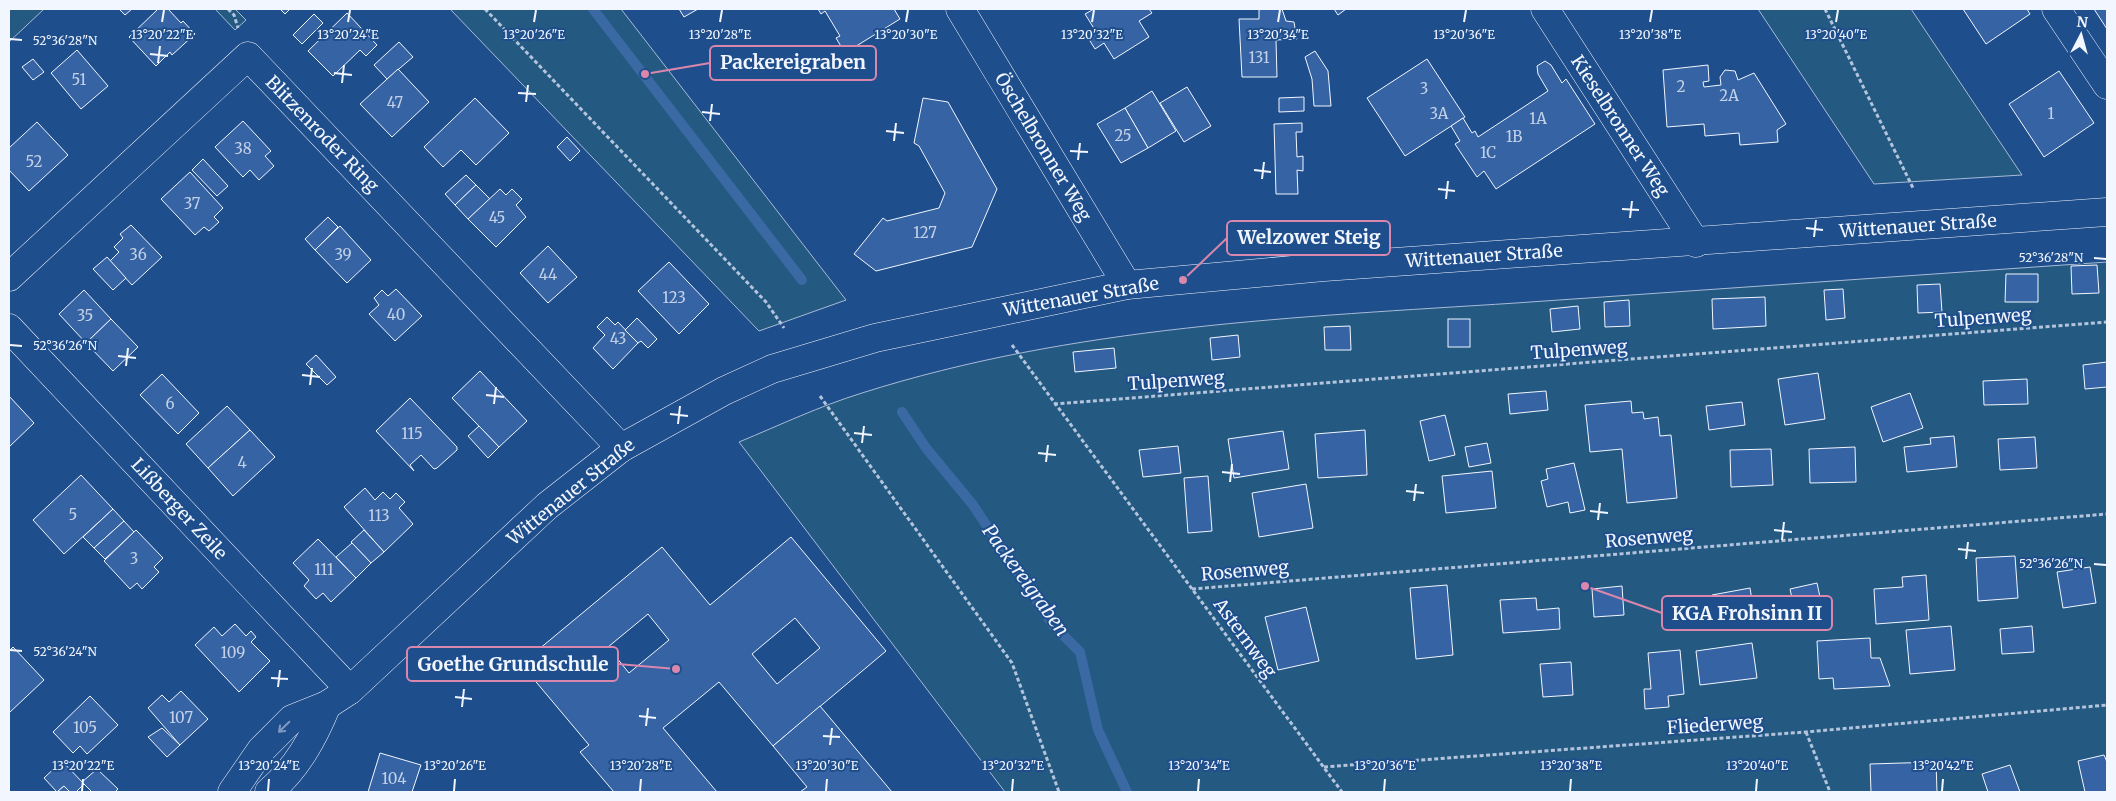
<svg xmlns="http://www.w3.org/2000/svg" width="2116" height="801" font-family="Merriweather,serif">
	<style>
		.green { fill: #245a82; stroke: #a8bbd7 }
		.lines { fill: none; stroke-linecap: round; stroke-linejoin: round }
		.stream { stroke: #3b69a3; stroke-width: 10 }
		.building { fill: #3563a3; stroke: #f2f6ff; fill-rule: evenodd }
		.minor-casing { stroke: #f2f6ff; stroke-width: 29 }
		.path { stroke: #b3c4dc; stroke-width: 3; stroke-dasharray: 4 2.5; stroke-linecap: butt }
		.minor { stroke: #1f4e8c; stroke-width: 28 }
		.oneway { stroke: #7e9ac0 }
		.ticks { fill: none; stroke: #f2f6ff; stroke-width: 2 }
		.labels { text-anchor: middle; stroke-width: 4; stroke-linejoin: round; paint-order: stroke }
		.number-label { font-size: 15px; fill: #c3d1e8 }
		.street-label { font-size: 18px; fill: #f2f6ff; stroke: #1f4e8c }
		.water-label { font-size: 19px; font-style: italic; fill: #f2f6ff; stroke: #1f4e8c }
		.ticks-label { font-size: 12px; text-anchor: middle; fill: #f2f6ff; stroke: #1f4e8c; stroke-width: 4; stroke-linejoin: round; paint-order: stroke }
		.leader { fill: none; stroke: #da87ad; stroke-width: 2 }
		.callout-dot { fill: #da87ad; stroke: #1f4e8c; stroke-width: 2 }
		.callout { fill: #1f4e8c; stroke: #da87ad; stroke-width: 2 }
		.callout-label { font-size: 19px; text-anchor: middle; font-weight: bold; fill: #f2f6ff }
	</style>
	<rect width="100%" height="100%" fill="#1f4e8c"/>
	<g class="green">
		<path d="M9,9H44L9,42Z"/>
		<path d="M215,9H235L246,20L235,30Z"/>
		<path d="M450,9H621L846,300L759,331Z"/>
		<path d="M1758,9H1911L2022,175L1874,184Z"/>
		<path d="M2107,262V792H1005L739,442C780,425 820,406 862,393C1073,326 1298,317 1516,303C1713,289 1910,276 2107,262Z"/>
	</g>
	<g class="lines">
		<g class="stream">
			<path d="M593,9L802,280"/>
			<path d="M902,412L926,448L973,505L1053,625L1080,652L1098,730L1127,792"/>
		</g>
	</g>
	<g class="building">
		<path d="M119,9H132L125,15Z"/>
		<path d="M156,9H168L181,23L183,21L195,34L172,55L170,52L156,66L129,37L157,10Z"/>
		<path d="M280,9H290L285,14Z"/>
		<path d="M679,9H698L684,17Z"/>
		<path d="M818,9H894L900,19L845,53L836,38L840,36L825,11L821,14Z"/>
		<path d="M1094,9H1149L1152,13L1139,21L1149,37L1114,59L1104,43L1095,49L1087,36L1095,30L1085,14Z"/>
		<path d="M1261,9H1282L1286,21L1294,22L1297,39L1276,40L1277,77H1242L1239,19H1259V10Z"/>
		<path d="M1334,9H1346L1338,15Z"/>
		<path d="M1963,9H2027L2030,14L1986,44Z"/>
		<path d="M2094,9H2107V29Z"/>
		<path d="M347,13L377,45L366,56L360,50L333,76L308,51Z"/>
		<path d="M314,14L323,23L302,44L293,35Z"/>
		<path d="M399,42L413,57L387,79L374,65Z"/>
		<path d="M77,50L108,86L81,109L51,73Z"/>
		<path d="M1315,51L1328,71L1331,106H1314L1312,79L1305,57Z"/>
		<path d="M33,59L44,72L33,80L22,67Z"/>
		<path d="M1427,59L1465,117L1405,156L1367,98Z"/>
		<path d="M1545,61L1551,65L1562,83L1566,79L1595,124L1496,189L1484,171L1477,177L1455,144L1460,141L1451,126L1463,118L1472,133L1475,131L1478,137L1548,91L1538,74L1537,66Z"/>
		<path d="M1708,65L1709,81L1703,82L1704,87L1721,85L1720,77L1725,70L1735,71L1738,80L1754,73L1786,124L1777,130L1778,142L1740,145L1739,133L1705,136L1704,124L1667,127L1663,70Z"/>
		<path d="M398,69L429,102L392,137L360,104Z"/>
		<path d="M2059,71L2094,123L2044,157L2009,104Z"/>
		<path d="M1187,87L1211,126L1184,142L1160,103Z"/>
		<path d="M1152,91L1176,131L1148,148L1125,108Z"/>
		<path d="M1304,97V111L1279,112V98Z"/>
		<path d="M475,98L509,133L476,165L461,150L443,167L424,147Z"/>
		<path d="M923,98L948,102L997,189L972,247L876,271L854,254L883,218L887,221L939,208L945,193L919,146L914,143Z"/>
		<path d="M1125,108L1148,148L1121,163L1097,124Z"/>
		<path d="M243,121L271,151L265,156L274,166L259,180L250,170L243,177L215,147Z"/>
		<path d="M37,122L68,155L29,191L9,170V148Z"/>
		<path d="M1302,123V132H1296L1297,157L1303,156V171L1297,170L1298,194H1276L1274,124Z"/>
		<path d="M567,137L580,151L570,161L557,147Z"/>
		<path d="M203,159L228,186L217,196L192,170Z"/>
		<path d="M190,172L223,208L214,217L219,222L209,231L204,227L195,235L161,199Z"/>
		<path d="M466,175L476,185L455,205L445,194Z"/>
		<path d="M476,185L490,199L468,219L455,205Z"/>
		<path d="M500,189L506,195L512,189L522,199L516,205L526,217L496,247L468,219Z"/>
		<path d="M328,217L338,227L315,250L305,239Z"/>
		<path d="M131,225L162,257L132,285L110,261L119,252L114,247L123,238L120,234Z"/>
		<path d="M340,226L371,260L347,283L315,250Z"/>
		<path d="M548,246L577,277L548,303L520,273Z"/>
		<path d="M107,257L126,278L113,290L93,269Z"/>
		<path d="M669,262L709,304L679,334L638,291Z"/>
		<path d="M2097,265L2099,293L2072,294L2071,266Z"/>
		<path d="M2006,274H2038V302H2005Z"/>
		<path d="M1940,284L1942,312L1918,313L1917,285Z"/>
		<path d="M396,289L422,316L395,341L369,314L379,305L374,298L382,290L388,296Z"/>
		<path d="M1843,289L1845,318L1826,320L1824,290Z"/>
		<path d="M84,290L111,319L86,343L59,314Z"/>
		<path d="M1765,297L1766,326L1713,329L1712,299Z"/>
		<path d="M1629,300L1630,326L1605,327L1604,302Z"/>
		<path d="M1578,306L1580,329L1552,332L1550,309Z"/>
		<path d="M607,317L615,325L618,322L638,343L613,369L593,348L605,335L597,327Z"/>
		<path d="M637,318L657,339L648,348L641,341L638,343L625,330Z"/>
		<path d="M111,319L138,347L113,371L86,343Z"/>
		<rect x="1448" y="319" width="22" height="28"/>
		<path d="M1350,326L1351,350H1325L1324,327Z"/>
		<path d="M1238,335L1240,357L1212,360L1210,338Z"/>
		<path d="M1114,348L1116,368L1075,372L1073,352Z"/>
		<path d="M316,355L336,377L327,385L306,364Z"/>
		<path d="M2107,362V387L2085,389L2083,365Z"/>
		<path d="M480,371L527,421L499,447L452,398Z"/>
		<path d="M1818,373L1825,419L1785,425L1778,379Z"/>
		<path d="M162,374L199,413L178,434L140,395Z"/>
		<path d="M2027,379L2028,404L1984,405L1983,381Z"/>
		<path d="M1546,391L1548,410L1510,414L1508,394Z"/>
		<path d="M1910,393L1923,428L1883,442L1871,407Z"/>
		<path d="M9,396L34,423L9,447Z"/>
		<path d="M410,398L457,447V450L437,468L434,469L421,455L410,465L414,471L376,431Z"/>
		<path d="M1631,401L1632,413L1643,412L1644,419L1658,417L1660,436L1671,435L1677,498L1627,503L1622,449L1590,452L1585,405Z"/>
		<path d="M1742,402L1745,425L1709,430L1706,406Z"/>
		<path d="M227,406L250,430L208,468L186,444Z"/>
		<path d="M1445,415L1455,455L1429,461L1420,421Z"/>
		<path d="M479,426L499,447L488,458L468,436Z"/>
		<path d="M250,430L275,457L233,496L208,468Z"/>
		<path d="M1365,430L1367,475L1318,478L1315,434Z"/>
		<path d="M1283,431L1289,469L1234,478L1228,439Z"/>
		<path d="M1954,436L1957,467L1907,472L1904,447L1931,444L1930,438Z"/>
		<path d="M2035,437L2037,468L2000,470L1998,439Z"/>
		<path d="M1487,443L1491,463L1469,467L1465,447Z"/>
		<path d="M1178,446L1181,473L1143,477L1139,450Z"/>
		<path d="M1855,447L1856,482L1810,483L1809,449Z"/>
		<path d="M1771,449L1773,485L1731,487L1730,450Z"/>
		<path d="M1574,463L1585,510L1570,513L1568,502L1547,507L1541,481L1548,479L1546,469Z"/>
		<path d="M1492,471L1496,508L1446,513L1442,476Z"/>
		<path d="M81,475L113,509L64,554L33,520Z"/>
		<path d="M1208,476L1212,531L1188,533L1184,478Z"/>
		<path d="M1306,484L1313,528L1259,537L1252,493Z"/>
		<path d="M365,488L375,500L383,492L390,499L396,493L405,502L399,508L413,524L384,552L344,507Z"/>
		<path d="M113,509L124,521L94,548L83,537Z"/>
		<path d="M124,521L134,532L105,559L94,548Z"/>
		<path d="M136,530L163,558L154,567L159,572L142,589L137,583L130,589L104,561Z"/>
		<path d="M364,530L384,552L371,563L351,542Z"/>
		<path d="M791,537L886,651L773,746L719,682L663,728L717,792H614L580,752L589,745L521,664L662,547L710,605ZM648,614L669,640L629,673L608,647ZM795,618L820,648L777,684L752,654Z"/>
		<path d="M318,539L356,578L331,602L323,593L316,599L304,586L309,580L293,563Z"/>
		<path d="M352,543L371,563L356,578L336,557Z"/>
		<path d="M2015,556L2018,598L1978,601L1976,558Z"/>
		<path d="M2090,567L2096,603L2063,608L2057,572Z"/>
		<path d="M1926,575L1929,620L1876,624L1874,589L1903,587L1902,577Z"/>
		<path d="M1817,583L1824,616L1797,622L1790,589Z"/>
		<path d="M1447,585L1453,655L1416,659L1410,588Z"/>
		<path d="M1622,586L1624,615L1594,617L1592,589Z"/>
		<path d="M1750,588L1754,613L1716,621L1712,595Z"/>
		<path d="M1536,598L1537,610L1559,608L1560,629L1503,633L1500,600Z"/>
		<path d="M1306,607L1319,661L1278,670L1265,617Z"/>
		<path d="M235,624L246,636L251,631L256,637L251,642L270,661L239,692L195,645L214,627L222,636Z"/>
		<path d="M1951,626L1955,670L1910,674L1906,630Z"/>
		<path d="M2032,626L2034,652L2002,654L2000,629Z"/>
		<path d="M1870,638L1871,658H1880L1890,686L1834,689L1833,678L1819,679L1817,641Z"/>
		<path d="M1752,643L1757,678L1700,685L1696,651Z"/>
		<path d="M13,647L44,680L9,713V651Z"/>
		<path d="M1680,650L1684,694L1668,696L1669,707L1645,709L1644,689H1651L1648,653Z"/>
		<path d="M1571,662L1573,695L1543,697L1540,664Z"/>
		<path d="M181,691L208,719L180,745L148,708L162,695L169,702Z"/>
		<path d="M90,696L118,725L87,754L80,746L73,753L53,732Z"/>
		<path d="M820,706L892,792H800L807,787L773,746Z"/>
		<path d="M162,728L180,745L167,757L148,737Z"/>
		<path d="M380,753L421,765L412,792H368Z"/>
		<path d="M2104,755L2107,762V792H2085L2078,761Z"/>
		<path d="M62,761L84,784L76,792H70L64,786L57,792L44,778Z"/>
		<path d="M1936,762L1937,792H1871L1870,764Z"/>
		<path d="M2010,765L2020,792H1988L1982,774Z"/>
		<path d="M97,769L118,789L115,792H92L82,782Z"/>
		<path d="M64,786L70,792H57Z"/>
	</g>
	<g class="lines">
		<defs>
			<g id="minor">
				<path d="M960,9L1127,285"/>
				<path d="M1545,9L1696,243"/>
				<path d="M2056,9L2107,85"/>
				<path d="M9,277L248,56L621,448"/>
				<path d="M9,328L350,690"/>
				<path d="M232,792L261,750L292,719L327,705L350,690L547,506L621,448L724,391L772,369L875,338L1127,285L1324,267L2107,212"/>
				<path d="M269,792C297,768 313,739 327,705"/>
			</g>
		</defs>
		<use href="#minor" class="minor-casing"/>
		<g class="path">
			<path d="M228,9L234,15L238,28"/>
			<path d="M485,9L766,302L784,328"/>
			<path d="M1825,9L1913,188"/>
			<path d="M1012,345L1342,792"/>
			<path d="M820,396L1012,663L1059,792"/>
			<path d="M1054,404L2107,322"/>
			<path d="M1192,589L2107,514"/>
			<path d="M1806,732L1830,792"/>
			<path d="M1324,767L1806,732L2107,705"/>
		</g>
		<use href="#minor" class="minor"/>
	</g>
	<defs><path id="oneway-shaft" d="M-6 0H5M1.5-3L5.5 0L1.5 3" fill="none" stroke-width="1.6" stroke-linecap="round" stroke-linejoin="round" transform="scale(1.25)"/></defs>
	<use class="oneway" href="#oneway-shaft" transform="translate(284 727) rotate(136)"/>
	<path class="ticks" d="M162,22L164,10M348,22L350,10M534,22L536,10M720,22L722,10M906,22L908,10M1092,22L1094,10M1278,22L1280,10M1464,22L1466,10M1650,22L1652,10M1836,22L1838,10M10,39L22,40M150,54L168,56M158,63L160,46M334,73L352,75M342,83L344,65M518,93L536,94M526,102L528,85M702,112L720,114M710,121L712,104M886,131L904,133M894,141L896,123M1070,151L1088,152M1078,160L1080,143M1254,170L1271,172M1262,179L1264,162M1438,189L1455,191M1446,199L1448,181M1622,209L1639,210M1630,218L1632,201M1806,228L1823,230M1814,237L1816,220M2094,258L2106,259M10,345L22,346M118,356L136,358M126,366L128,348M302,375L320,377M310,385L312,368M486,395L504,397M494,404L496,387M670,414L688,416M678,424L680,406M854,433L872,435M862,443L864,426M1038,453L1056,455M1046,462L1048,445M1222,472L1240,474M1230,482L1232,464M1406,491L1424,493M1414,501L1416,484M1590,511L1608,513M1598,520L1600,503M1774,530L1792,532M1782,540L1784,522M1958,549L1976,551M1966,559L1968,542M2094,564L2106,565M10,650L22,651M271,678L288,679M278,687L280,670M455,697L472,699M462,707L464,689M639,716L656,718M646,726L648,708M823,736L840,737M830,745L832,728M82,791L83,779M268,791L269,779M454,791L455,779M640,791L641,779M826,791L827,779M1012,791L1013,779M1198,791L1199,779M1384,791L1385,779M1570,791L1571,779M1756,791L1757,779M1942,791L1943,779"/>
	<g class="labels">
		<g class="number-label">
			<text x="1259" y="63">131</text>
			<text x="79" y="85">51</text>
			<text x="1681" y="92">2</text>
			<text x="1424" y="94">3</text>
			<text x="1729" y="101">2A</text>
			<text x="395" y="108">47</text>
			<text x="1439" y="119">3A</text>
			<text x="2051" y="119">1</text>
			<text x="1538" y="124">1A</text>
			<text x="1123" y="141">25</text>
			<text x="1514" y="142">1B</text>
			<text x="243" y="154">38</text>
			<text x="1488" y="158">1C</text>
			<text x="34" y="167">52</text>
			<text x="192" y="209">37</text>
			<text x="497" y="223">45</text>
			<text x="925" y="238">127</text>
			<text x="138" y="260">36</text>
			<text x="343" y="260">39</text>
			<text x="548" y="280">44</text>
			<text x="674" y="303">123</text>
			<text x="396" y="320">40</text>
			<text x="85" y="321">35</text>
			<text x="618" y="344">43</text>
			<text x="170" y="409">6</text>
			<text x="412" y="439">115</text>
			<text x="242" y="468">4</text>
			<text x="73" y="520">5</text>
			<text x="379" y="521">113</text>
			<text x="134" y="564">3</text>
			<text x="324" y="575">111</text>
			<text x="233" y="658">109</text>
			<text x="181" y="723">107</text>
			<text x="85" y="733">105</text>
			<text x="394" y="784">104</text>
		</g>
		<g class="street-label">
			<text transform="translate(1620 126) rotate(57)" y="6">Kieselbronner Weg</text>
			<text transform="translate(322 134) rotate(46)" y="6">Blitzenroder Ring</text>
			<text transform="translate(1043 147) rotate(59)" y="6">Öschelbronner Weg</text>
			<text transform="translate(1918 226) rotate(-4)" y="6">Wittenauer Straße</text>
			<text transform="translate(1484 256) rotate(-4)" y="6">Wittenauer Straße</text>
			<text transform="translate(1081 297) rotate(-10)" y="6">Wittenauer Straße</text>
			<text transform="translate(1983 318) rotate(-4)" y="6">Tulpenweg</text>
			<text transform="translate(1579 350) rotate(-4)" y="6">Tulpenweg</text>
			<text transform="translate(1176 381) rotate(-4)" y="6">Tulpenweg</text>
			<text transform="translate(571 492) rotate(-39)" y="6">Wittenauer Straße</text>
			<text transform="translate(179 509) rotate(47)" y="6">Lißberger Zeile</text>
			<text transform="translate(1649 538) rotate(-5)" y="6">Rosenweg</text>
			<text transform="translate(1245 571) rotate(-5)" y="6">Rosenweg</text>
			<text transform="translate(1245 638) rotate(54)" y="6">Asternweg</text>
			<text transform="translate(1715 725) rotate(-4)" y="6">Fliederweg</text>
		</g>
		<g class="water-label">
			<text transform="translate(1026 580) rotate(54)" y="7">Packereigraben</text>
		</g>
	</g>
	<g class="ticks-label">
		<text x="162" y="39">13°20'22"E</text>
		<text x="348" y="39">13°20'24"E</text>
		<text x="534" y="39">13°20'26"E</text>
		<text x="720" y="39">13°20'28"E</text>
		<text x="906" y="39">13°20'30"E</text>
		<text x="1092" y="39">13°20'32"E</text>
		<text x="1278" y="39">13°20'34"E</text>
		<text x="1464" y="39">13°20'36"E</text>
		<text x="1650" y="39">13°20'38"E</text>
		<text x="1836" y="39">13°20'40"E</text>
		<text x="65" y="45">52°36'28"N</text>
		<text x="2051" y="262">52°36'28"N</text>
		<text x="65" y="350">52°36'26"N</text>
		<text x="2051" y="568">52°36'26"N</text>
		<text x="65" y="656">52°36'24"N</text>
		<text x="83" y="770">13°20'22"E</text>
		<text x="269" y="770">13°20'24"E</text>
		<text x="455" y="770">13°20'26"E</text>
		<text x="641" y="770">13°20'28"E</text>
		<text x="827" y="770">13°20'30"E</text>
		<text x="1013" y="770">13°20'32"E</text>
		<text x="1199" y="770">13°20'34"E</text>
		<text x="1385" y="770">13°20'36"E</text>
		<text x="1571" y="770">13°20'38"E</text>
		<text x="1757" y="770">13°20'40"E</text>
		<text x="1943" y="770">13°20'42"E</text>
	</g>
	<path class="leader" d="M645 74L710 63M1183 280L1227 238M1585 586L1662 613M676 669L618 664"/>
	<g class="callout-dot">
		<circle cx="645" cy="74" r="5"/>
		<circle cx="1183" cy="280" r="5"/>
		<circle cx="1585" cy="586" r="5"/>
		<circle cx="676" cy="669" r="5"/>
	</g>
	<g class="callout">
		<rect x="710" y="46" width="166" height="34" rx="5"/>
		<rect x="1227" y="221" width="163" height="34" rx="5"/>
		<rect x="1662" y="596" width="170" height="34" rx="5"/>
		<rect x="407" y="647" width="211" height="34" rx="5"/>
	</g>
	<g class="callout-label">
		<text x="793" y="69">Packereigraben</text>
		<text x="1309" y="244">Welzower Steig</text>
		<text x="1747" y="620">KGA Frohsinn II</text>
		<text x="513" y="671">Goethe Grundschule</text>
	</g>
	<rect width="2116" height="801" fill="none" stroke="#f2f6ff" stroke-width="20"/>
	<g transform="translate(2081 35) rotate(6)" stroke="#1f4e8c" stroke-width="4" paint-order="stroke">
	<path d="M0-4L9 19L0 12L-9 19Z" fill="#f2f6ff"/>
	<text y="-8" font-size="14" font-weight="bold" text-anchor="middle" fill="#f2f6ff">N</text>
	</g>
</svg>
